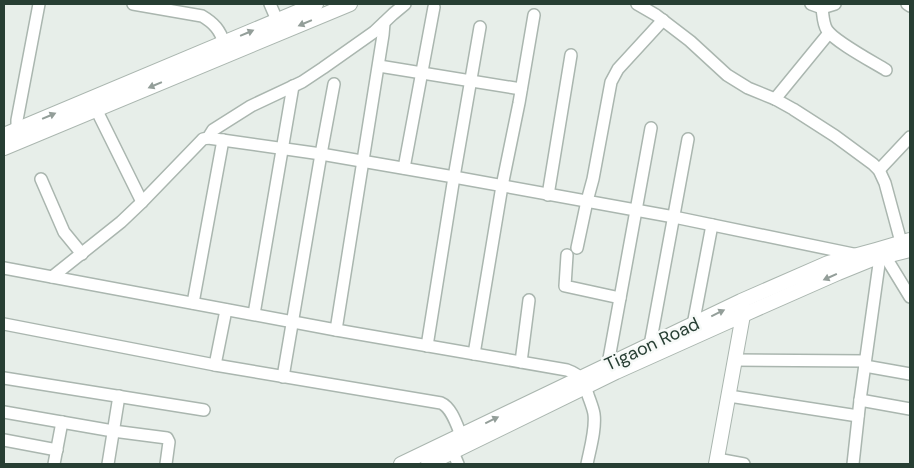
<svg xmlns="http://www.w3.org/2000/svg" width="914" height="468" font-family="'DM Sans',sans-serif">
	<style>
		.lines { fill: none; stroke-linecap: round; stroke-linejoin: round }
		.minor-casing { stroke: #aab6af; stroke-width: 14 }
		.tertiary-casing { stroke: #aab6af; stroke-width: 16 }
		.minor { stroke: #fff; stroke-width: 11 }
		.tertiary { stroke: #fff; stroke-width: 14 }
		.oneway { fill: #939e99 }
		.labels { text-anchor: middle; stroke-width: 5; stroke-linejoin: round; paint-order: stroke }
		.street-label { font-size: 18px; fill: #273e33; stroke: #f7faf8 }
	</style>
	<rect width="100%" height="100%" fill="#e7eee9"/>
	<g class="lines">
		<defs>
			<g id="minor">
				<path d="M133,4L202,16C214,23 220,30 224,43"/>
				<path d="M270,4L280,27"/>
				<path d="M637,4L656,15L690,41L727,75L748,88L775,99L793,109L835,136L873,164L879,170L885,183L901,242"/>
				<path d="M811,4L822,8L835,4"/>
				<path d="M907,4L910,6"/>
				<path d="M822,8C823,15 823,24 827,30C834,41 873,62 886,70"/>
				<path d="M379,66L521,89"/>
				<path d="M775,99L829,33"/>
				<path d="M93,103L142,202"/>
				<path d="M21,137L17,130V120L39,4"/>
				<path d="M208,138L213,130L251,106L302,82L323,68L374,32L393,14L405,4"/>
				<path d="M404,168L434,7"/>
				<path d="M879,170L910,137"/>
				<path d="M41,179L64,232L82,254"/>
				<path d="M548,195L571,55"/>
				<path d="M577,248L587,201L593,179L611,82L618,69L663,20"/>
				<path d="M567,255L565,286L620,298"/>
				<path d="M885,256L910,297"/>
				<path d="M4,268L336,330L567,370C581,375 584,381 588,395C590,401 593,408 594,414C596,429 590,449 587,464"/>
				<path d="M52,277L121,222L142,202L201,141L203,139L208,138L321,154L454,177L674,217L858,255"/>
				<path d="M193,303L223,140"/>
				<path d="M254,314L293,86"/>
				<path d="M4,324L215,365L441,403C453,408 458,430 464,442"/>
				<path d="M693,325L712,225"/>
				<path d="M336,330L383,35L384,23"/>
				<path d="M650,345L688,139"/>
				<path d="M427,346L454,177L480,27"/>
				<path d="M474,354L502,186L519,103L534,15"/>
				<path d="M735,360L865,361"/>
				<path d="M521,362L529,300"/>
				<path d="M608,364L651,128"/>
				<path d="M215,365L226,310"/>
				<path d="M865,366L910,374"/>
				<path d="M283,377L321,154L334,84"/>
				<path d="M4,378L204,410"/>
				<path d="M729,396L858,416"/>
				<path d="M860,400L910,409"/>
				<path d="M4,412L113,431L167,438L169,442L166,464"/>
				<path d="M4,440L57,450"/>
				<path d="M453,452L458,464"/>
				<path d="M717,459L744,464"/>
				<path d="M54,464L62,422"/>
				<path d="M108,464L119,396"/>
				<path d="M853,464L860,400L880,257"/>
			</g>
			<g id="tertiary">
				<path d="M4,135L316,4"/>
				<path d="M4,148L350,4"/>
				<path d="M401,464L741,301L828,263L876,250L910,240"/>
				<path d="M428,464L616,372L743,315L838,273L870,260L910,250"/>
				<path d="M716,464L743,315L742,309"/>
			</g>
		</defs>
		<use href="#minor" class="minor-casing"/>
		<use href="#tertiary" class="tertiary-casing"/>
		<use href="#minor" class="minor"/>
		<use href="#tertiary" class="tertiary"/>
	</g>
	<defs><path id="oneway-solid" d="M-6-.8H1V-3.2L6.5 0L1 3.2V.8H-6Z" transform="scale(1.25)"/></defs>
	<g class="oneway">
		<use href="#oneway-solid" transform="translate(305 23) rotate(157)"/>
		<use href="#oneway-solid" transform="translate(247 33) rotate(-23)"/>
		<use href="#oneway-solid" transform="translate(155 85) rotate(157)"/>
		<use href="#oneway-solid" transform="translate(49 116) rotate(-23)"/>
		<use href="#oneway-solid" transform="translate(830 277) rotate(156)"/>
		<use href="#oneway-solid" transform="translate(718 313) rotate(-26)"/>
		<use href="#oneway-solid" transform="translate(492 420) rotate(-26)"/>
	</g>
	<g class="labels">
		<g class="street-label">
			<text transform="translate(652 344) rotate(-25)" y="6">Tigaon Road</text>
		</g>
	</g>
	<rect width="914" height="468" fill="none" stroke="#273e33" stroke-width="10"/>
</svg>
